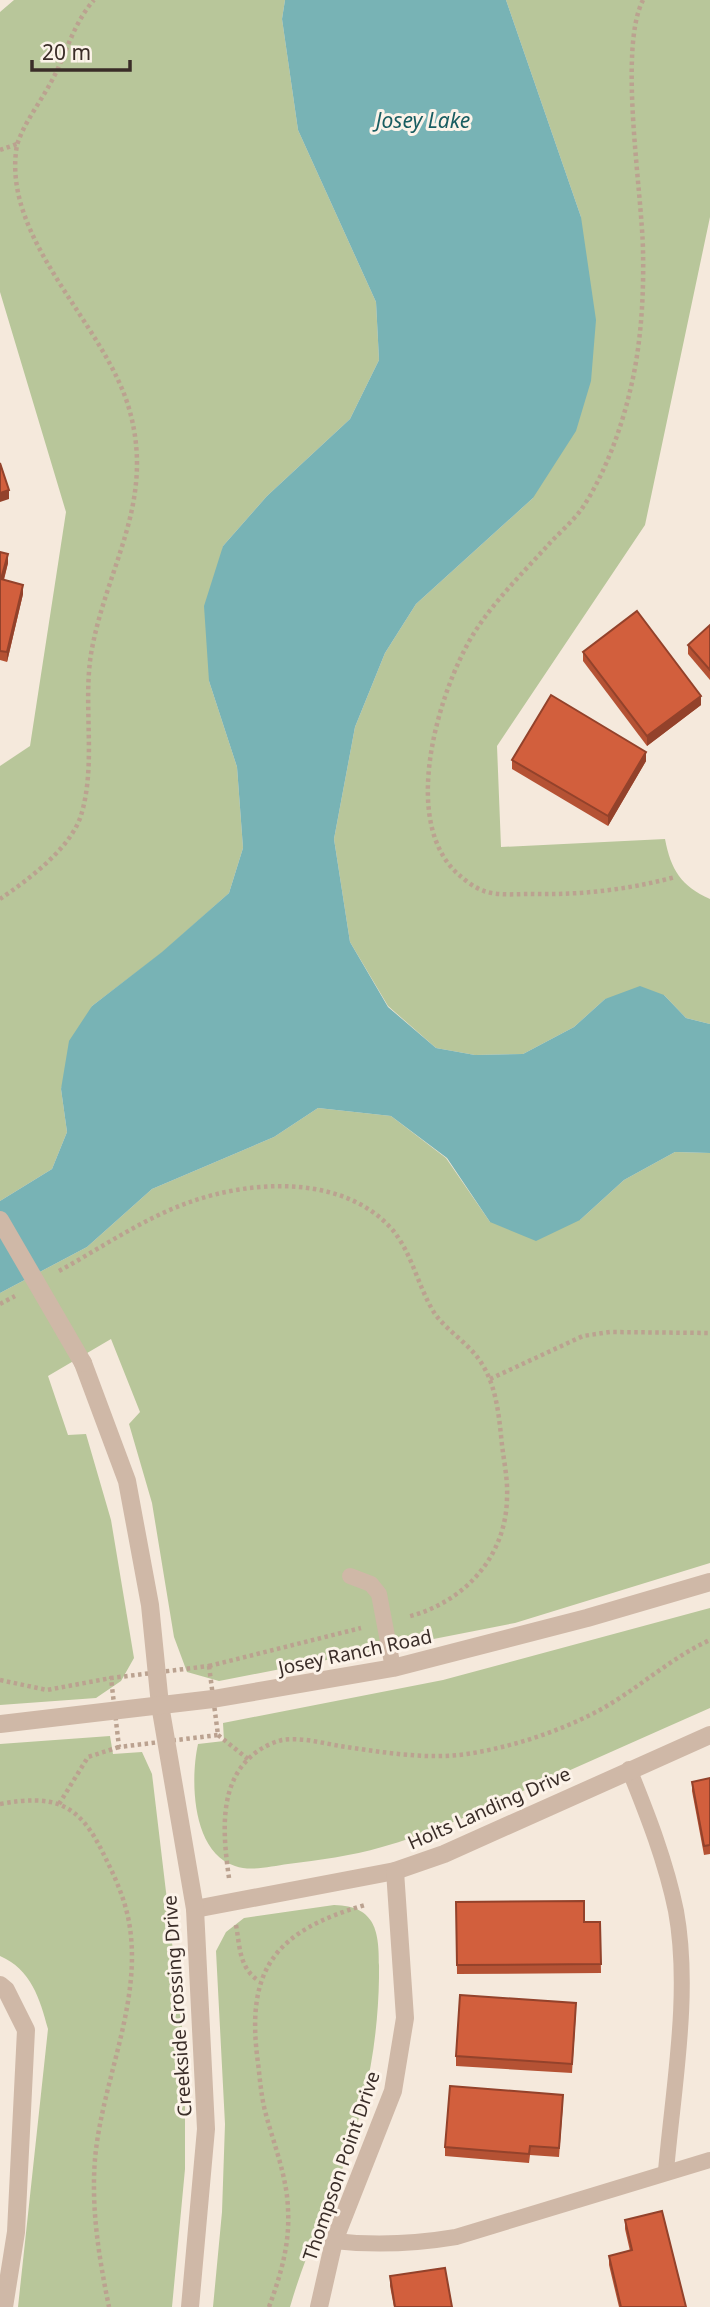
<svg xmlns="http://www.w3.org/2000/svg" width="710" height="2307" font-family="'Noto Sans',sans-serif">
	<style>
		.green { fill: #b8c69a }
		.water { fill: #78b3b5 }
		.lines { fill: none; stroke-linecap: round; stroke-linejoin: round }
		.path { stroke: #bba290; stroke-width: 4.5; stroke-dasharray: 3.5 3.5; stroke-linecap: butt }
		.service { stroke: #cfb8a7; stroke-width: 16 }
		.minor { stroke: #cfb8a7; stroke-width: 18 }
		.tertiary { stroke: #cfb8a7; stroke-width: 18 }
		.tertiary-bridge { stroke: #cfb8a7; stroke-width: 18 }
		.wall { fill: #b55234 }
		.shaded-wall { fill: #93422b }
		.building { fill: #d25f3d; stroke: #93422b; stroke-width: 2 }
		.labels { text-anchor: middle; stroke-width: 6; stroke-linejoin: round; paint-order: stroke }
		.street-label { font-size: 19px; fill: #3a2d28; stroke: #fcf3e9 }
		.water-label { font-size: 21px; font-style: italic; fill: #195d61; stroke: #fcf3e9 }
	</style>
	<rect width="100%" height="100%" fill="#f5e9dc"/>
	<g class="green">
		<path d="M14,0H285L282,19L298,130L376,302L379,360L350,419L267,496L223,546L209,681L237,767L243,848L229,893L163,952L92,1006L61,1089L67,1132L52,1169L0,1201V766L30,746L66,512L0,292V12Z"/>
		<path d="M506,0H710V217L645,525L497,746L501,847L665,839C671,870 681,886 710,899V1024L686,1018L664,995L605,999L574,1027L523,1054L475,1055L436,1048L388,1006L350,942L334,839L355,727L385,653L416,604L533,498L581,217Z"/>
		<path d="M318,1108L391,1116L446,1158L490,1222L580,1220L624,1180L675,1152L710,1153V1563L515,1623L219,1681L187,1672L174,1637L152,1503L129,1424L140,1412L111,1339L48,1376L68,1435L86,1434L111,1520L134,1658L121,1681L96,1698L0,1705V1293L87,1247L152,1189L274,1137Z"/>
		<path d="M710,1608V1708C648,1735 587,1763 525,1790C479,1811 431,1834 382,1847C351,1856 319,1860 288,1864C272,1866 251,1872 235,1866C192,1852 190,1781 198,1744L224,1741L223,1723L443,1680Z"/>
		<path d="M110,1736L113,1754L142,1752L152,1774L185,2052V2169L172,2307H18L48,2029C40,1999 31,1969 0,1956V1744Z"/>
		<path d="M334,1905C382,1906 379,1940 379,1978C378,2042 366,2106 343,2167C325,2214 304,2258 290,2307H213L222,2212L225,2124L216,1951L226,1932L244,1918Z"/>
	</g>
	<path class="water" d="M285,0H506L581,217L596,320L591,381L576,431L533,498L416,604L385,653L355,727L334,839L350,942L388,1007L436,1048L475,1055L523,1054L574,1027L605,999L640,986L664,995L686,1018L710,1024V1153L675,1152L624,1180L580,1220L536,1241L490,1222L447,1158L391,1116L318,1108L274,1137L152,1189L87,1247L0,1293V1201L52,1169L67,1132L61,1089L69,1041L92,1006L162,952L229,893L243,848L237,767L209,681L204,606L223,546L267,496L350,419L379,360L376,302L298,130L282,19Z"/>
	<g class="lines">
		<g class="path">
			<path d="M643,0C618,49 642,191 643,251C644,296 641,347 630,391C621,430 604,476 581,510C572,522 559,533 549,544C520,576 484,611 465,649C435,707 402,825 459,875C466,881 475,888 484,891C498,896 516,894 530,894C581,895 627,890 675,877"/>
			<path d="M0,150L17,144"/>
			<path d="M0,899C28,880 73,847 82,812C96,762 83,705 91,654C106,567 155,504 130,412C107,325 0,240 17,145C24,123 39,104 50,84C66,56 72,25 94,0"/>
			<path d="M59,1271C101,1248 144,1218 190,1202C252,1180 340,1175 389,1226C412,1250 417,1286 435,1314C448,1332 470,1344 482,1364C497,1388 499,1417 502,1445C504,1462 508,1480 507,1498C506,1558 463,1603 407,1617"/>
			<path d="M0,1304L15,1296"/>
			<path d="M490,1379L583,1336L610,1332L710,1333"/>
			<path d="M209,1666L361,1628"/>
			<path d="M209,1666L218,1735L119,1747L111,1678Z"/>
			<path d="M0,1680L47,1690L111,1678"/>
			<path d="M218,1735L248,1759"/>
			<path d="M0,1804C54,1794 79,1803 103,1853C113,1873 123,1894 128,1917C145,1998 102,2079 95,2159C91,2209 99,2258 109,2307"/>
			<path d="M59,1804L88,1757L119,1747"/>
			<path d="M229,1878C223,1835 217,1779 258,1751C265,1746 274,1742 282,1740C301,1737 322,1743 340,1746C381,1752 426,1760 467,1754C512,1747 558,1732 598,1711C637,1690 670,1658 710,1640"/>
			<path d="M236,1925C240,1947 239,1968 259,1981"/>
			<path d="M269,2307C281,2274 290,2244 288,2209C287,2176 273,2142 265,2111C261,2095 260,2079 258,2063C245,1969 275,1931 365,1905"/>
		</g>
		<g class="service">
			<path d="M350,1576L371,1584L379,1594L393,1668"/>
			<path d="M629,1769C648,1816 666,1862 676,1911C691,1993 673,2089 666,2171"/>
			<path d="M334,2241C377,2246 414,2244 456,2237L710,2160"/>
		</g>
		<g class="minor">
			<path d="M195,1909L395,1871L444,1854L710,1735"/>
			<path d="M0,1985L6,1990L26,2030L16,2232L4,2307"/>
			<path d="M319,2307L334,2241L393,2091L405,2018L395,1871"/>
		</g>
		<g class="tertiary">
			<path d="M83,1363L127,1481L150,1605L160,1705L195,1909L206,2129L190,2307"/>
			<path d="M0,1724L213,1699L393,1668L587,1618L710,1582"/>
		</g>
		<path class="tertiary-bridge" d="M0,1220L83,1363"/>
	</g>
	<g class="wall">
		<path d="M0,552L8,563L4,580L23,594L7,662L0,660Z"/>
		<path d="M710,625V680L688,654V645Z"/>
		<path d="M583,652L701,705L647,746L583,661Z"/>
		<path d="M512,760L646,761L608,826L512,769Z"/>
		<path d="M710,1778V1854L704,1855L692,1791V1782Z"/>
		<path d="M456,1902L584,1922H600L601,1973L457,1974Z"/>
		<path d="M576,2012L572,2073L456,2066V2056Z"/>
		<path d="M563,2104L559,2157L530,2155L529,2163L445,2156V2147Z"/>
		<path d="M625,2220L686,2307H619L609,2265V2256L630,2251L625,2229Z"/>
		<path d="M390,2276L452,2307H394L390,2286Z"/>
	</g>
	<g class="shaded-wall">
		<path d="M9,490V499L0,502V493Z"/>
		<path d="M8,554V563L1,589V579Z"/>
		<path d="M23,585V594L7,662V652Z"/>
		<path d="M701,696V705L647,746V736Z"/>
		<path d="M646,752V761L608,826V816Z"/>
	</g>
	<g class="building">
		<path d="M0,463L9,490L0,493Z"/>
		<path d="M0,552L8,554L1,579L23,585L7,652L0,651Z"/>
		<path d="M637,611L701,696L647,736L583,652Z"/>
		<path d="M710,625V670L688,645Z"/>
		<path d="M551,695L646,752L608,816L512,760Z"/>
		<path d="M710,1778V1845L704,1846L692,1782Z"/>
		<path d="M584,1901V1922H600L601,1964L457,1965L456,1902Z"/>
		<path d="M460,1995L576,2003L572,2064L456,2056Z"/>
		<path d="M450,2086L563,2095L559,2148L530,2146L529,2154L445,2147Z"/>
		<path d="M662,2211L686,2307H621L609,2256L632,2250L625,2220Z"/>
		<path d="M445,2268L452,2307H395L390,2276Z"/>
	</g>
	<g class="labels">
		<g class="street-label">
			<text transform="translate(355 1652) rotate(-12)" y="7">Josey Ranch Road</text>
			<text transform="translate(489 1808) rotate(-24)" y="7">Holts Landing Drive</text>
			<text transform="translate(177 2006) rotate(-94)" y="7">Creekside Crossing Drive</text>
			<text transform="translate(341 2166) rotate(-71)" y="7">Thompson Point Drive</text>
		</g>
		<g class="water-label">
			<text x="423" y="128">Josey Lake</text>
		</g>
	</g>
	<path d="M32 60v10h98v-10" fill="none" stroke="#3a2d28" stroke-width="3.5"/>
	<text x="42" y="60" font-size="21" fill="#3a2d28" stroke="#fcf3e9" stroke-width="5" paint-order="stroke">20 m</text>
</svg>
